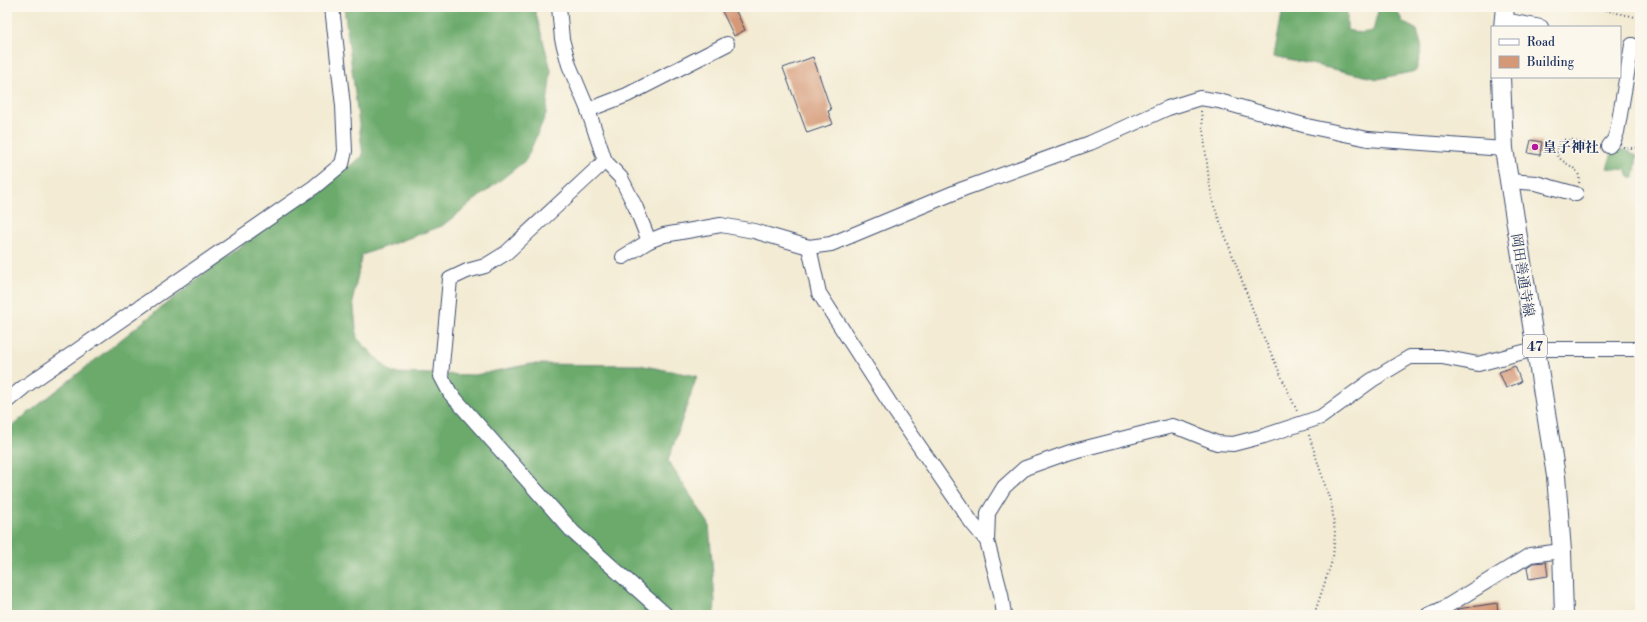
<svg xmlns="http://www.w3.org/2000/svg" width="1647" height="622" font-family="'Libre Bodoni','Noto Serif JP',serif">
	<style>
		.forest { fill: #6caa6c; stroke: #446c65 }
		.building { fill: #d59977 }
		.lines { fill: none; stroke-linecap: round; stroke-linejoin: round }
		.minor-casing { stroke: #3b4b70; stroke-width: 16 }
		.major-casing { stroke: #3b4b70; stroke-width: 20 }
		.path { stroke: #3b4b70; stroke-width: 2; stroke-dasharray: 1 3; stroke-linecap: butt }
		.minor { stroke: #fff; stroke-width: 14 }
		.major { stroke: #fff; stroke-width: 18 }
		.poi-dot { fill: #b5179e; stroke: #fbf7ec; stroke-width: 1.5 }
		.labels { text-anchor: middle; stroke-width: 3; stroke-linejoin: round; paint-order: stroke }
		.shield { fill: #fbf7ec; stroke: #5e6b89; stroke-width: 1 }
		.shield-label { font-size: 13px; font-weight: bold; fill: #1b2f5e }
		.poi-label { font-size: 14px; font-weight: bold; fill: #1b2f5e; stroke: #fbf7ec; text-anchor: start }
		.street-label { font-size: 14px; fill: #1b2f5e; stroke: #fbf7ec }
	</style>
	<rect width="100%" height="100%" fill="#fbf7ec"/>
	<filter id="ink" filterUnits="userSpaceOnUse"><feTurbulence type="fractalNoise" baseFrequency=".025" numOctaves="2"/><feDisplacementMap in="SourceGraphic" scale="8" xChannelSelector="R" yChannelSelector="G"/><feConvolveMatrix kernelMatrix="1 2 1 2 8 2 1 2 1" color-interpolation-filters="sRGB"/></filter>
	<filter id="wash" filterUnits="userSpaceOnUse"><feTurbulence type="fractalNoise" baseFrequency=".012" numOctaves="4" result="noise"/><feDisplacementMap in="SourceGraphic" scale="16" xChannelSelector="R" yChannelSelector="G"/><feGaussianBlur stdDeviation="0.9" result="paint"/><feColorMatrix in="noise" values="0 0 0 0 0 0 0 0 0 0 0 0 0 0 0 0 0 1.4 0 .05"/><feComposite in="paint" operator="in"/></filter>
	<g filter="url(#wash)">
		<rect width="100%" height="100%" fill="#f3ebd3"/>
		<g class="forest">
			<path d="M344,7H534L551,70L546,114L526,160L442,226L362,255L353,298L357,338L392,373L475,375L531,364L639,365L697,376L668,461L709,524L715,601L714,615H7V430L211,268L363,156Z"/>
			<path d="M1283,7H1347V30L1361,33L1373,31L1379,7H1395L1403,22L1417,30L1422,48L1416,71L1378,79L1274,56Z"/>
			<path d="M1613,150H1626L1637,156L1634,177H1629L1626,170L1607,168Z"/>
		</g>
		<g id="blocks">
			<g class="building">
				<path d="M720,7H734L745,30L734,36Z"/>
				<path d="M813,57L831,110L828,111L833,124L807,133L783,68Z"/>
				<path d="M1531,140L1542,142L1540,155L1528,153Z"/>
				<path d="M1515,366L1521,382L1506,388L1499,372Z"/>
				<path d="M1546,562L1548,576L1529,579L1527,567L1533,563Z"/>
				<path d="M1497,603L1498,615H1457V610L1458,609Z"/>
			</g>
		</g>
	</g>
	<g filter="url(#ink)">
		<use href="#blocks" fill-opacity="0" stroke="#3b4b70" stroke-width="1"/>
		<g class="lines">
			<defs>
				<g id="minor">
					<path d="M559,7L562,39L569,65L588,110L605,161L621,178L636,208L649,241"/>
					<path d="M1504,20L1541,27"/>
					<path d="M588,110L627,95L727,44"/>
					<path d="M1609,146L1614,140L1617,132L1632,45"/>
					<path d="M605,161L506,253L485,266L467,271L450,279L441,376L450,393L573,532L666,615"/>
					<path d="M1509,181L1536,183L1576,194"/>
					<path d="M809,247L819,293L893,408L972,523L987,541L1001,594L1004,615"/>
					<path d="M623,257L649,241L664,235L721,225L754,231L809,247L831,244L963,189L1090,143L1168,108L1200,98L1219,101L1307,126L1368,139L1504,149"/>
					<path d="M7,401L24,387L314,187L342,164L345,151L343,106L332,7"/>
					<path d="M987,541L988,513L1004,487L1025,468L1070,452L1172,426L1185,430L1217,443L1233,444L1264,436L1321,417L1372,380L1410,357H1442L1478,364L1535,349H1640"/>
					<path d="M1429,615L1444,608L1530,555L1562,551"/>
				</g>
				<g id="major">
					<path d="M1503,27L1505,7"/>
					<path d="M1501,77L1504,149L1556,476L1562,551L1564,615"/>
				</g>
			</defs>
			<use href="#minor" class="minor-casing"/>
			<use href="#major" class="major-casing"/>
			<g class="path">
				<path d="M1590,7L1640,18"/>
				<path d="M1201,111L1209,181L1213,203L1260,329L1297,411"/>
				<path d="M1623,147L1640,149"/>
				<path d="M1579,183C1584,160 1543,166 1562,140L1569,139L1597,146"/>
				<path d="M1309,435L1332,507L1335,533L1333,558L1314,615"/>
			</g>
			<use href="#minor" class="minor"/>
			<use href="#major" class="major"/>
		</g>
	</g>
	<circle class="poi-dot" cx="1535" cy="147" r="4"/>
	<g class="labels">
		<rect class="shield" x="1523" y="335" width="24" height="22" rx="3"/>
		<g class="shield-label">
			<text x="1535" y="351">47</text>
		</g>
		<g class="poi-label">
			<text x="1543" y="152">皇子神社</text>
		</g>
		<g class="street-label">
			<text transform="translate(1523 275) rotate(81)" y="5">岡田善通寺線</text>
		</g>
	</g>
	<rect width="1647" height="622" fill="none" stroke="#fbf7ec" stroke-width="24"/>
	<rect x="1491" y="26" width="130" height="52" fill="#fbf7ec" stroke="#a1a7b3"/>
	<rect x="1499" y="39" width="20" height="6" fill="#ffffff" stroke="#a1a7b3"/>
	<text x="1527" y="46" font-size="12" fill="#1b2f5e">Road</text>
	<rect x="1499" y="56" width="20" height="12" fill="#d59977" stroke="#a1a7b3"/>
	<text x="1527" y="66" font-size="12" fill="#1b2f5e">Building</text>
</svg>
